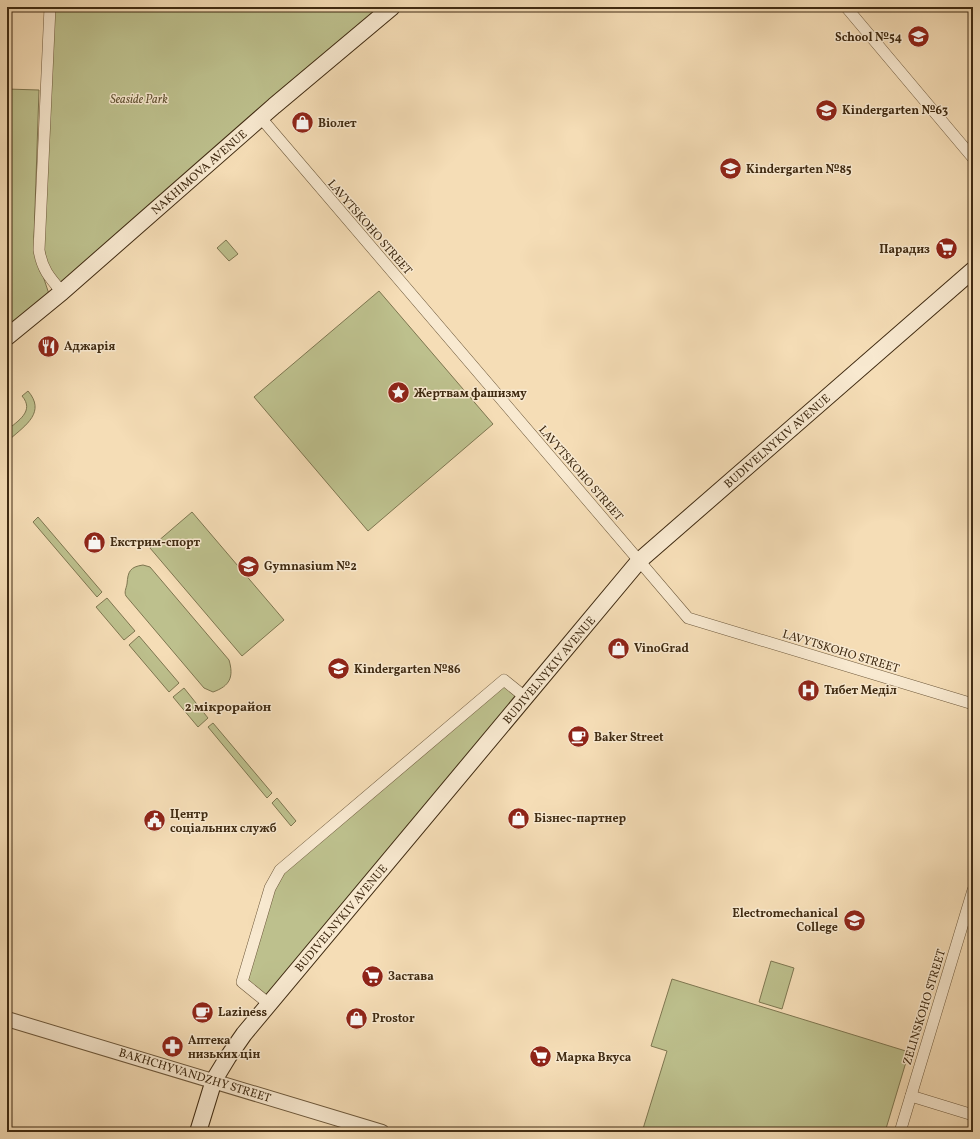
<svg xmlns="http://www.w3.org/2000/svg" width="980" height="1139" font-family="Vollkorn,serif">
	<style>
		.green { fill: #bdc08d; stroke: #7e7650 }
		.lines { fill: none; stroke-linecap: round; stroke-linejoin: round }
		.minor-casing { stroke: #6d583b; stroke-width: 12 }
		.tertiary-casing { stroke: #6d583b; stroke-width: 16 }
		.secondary-casing { stroke: #402b12; stroke-width: 18 }
		.minor { stroke: #f8e9d0; stroke-width: 11 }
		.tertiary { stroke: #f8e9d0; stroke-width: 14 }
		.secondary { stroke: #f8e9d0; stroke-width: 16 }
		.labels { text-anchor: middle; stroke-width: 3; stroke-linejoin: round; paint-order: stroke }
		.poi-label { font-size: 12px; font-weight: bold; fill: #402b12; stroke: #f8e9d0; text-anchor: start }
		.park-label { font-size: 12px; font-style: italic; fill: #5f5031; stroke: #f8e9d0 }
		.street-label { font-size: 12px; fill: #402b12; stroke: #f8e9d0 }
		.neighbourhood-label { font-size: 13px; font-weight: bold; fill: #402b12; stroke: #f8e9d0 }
	</style>
	<rect width="100%" height="100%" fill="#f5ddb6"/>
	<filter id="stains"><feTurbulence type="fractalNoise" baseFrequency=".005" numOctaves="4"/><feColorMatrix values="0 0 0 0 .2 0 0 0 0 .09 0 0 0 0 .02 0 0 0 .5 -.17"/></filter>
	<radialGradient id="worn" r=".72"><stop offset=".6" stop-color="#630" stop-opacity="0"/><stop offset="1" stop-color="#630" stop-opacity=".3"/></radialGradient>
	<g class="green">
		<path d="M50,7H386L56,289L45,256L43,236Z"/>
		<path d="M7,89L39,90L34,237L37,258L49,294L7,331Z"/>
		<path d="M226,240L238,254L229,261L217,248Z"/>
		<path d="M379,291L493,424L368,531L254,397Z"/>
		<path d="M28,391C46,412 26,425 10,439L7,435V430C18,421 35,411 22,396Z"/>
		<path d="M192,512L284,620L242,656L150,548Z"/>
		<path d="M38,517L102,592L97,597L33,522Z"/>
		<path d="M143,565L150,567L229,660C234,677 230,686 213,692L204,688L126,596C124,592 126,589 127,584C128,571 130,567 143,565Z"/>
		<path d="M107,598L135,631L124,640L96,607Z"/>
		<path d="M139,636L179,683L169,692L129,645Z"/>
		<path d="M504,686L519,697L268,997L248,980L273,890L283,873Z"/>
		<path d="M184,688L208,718L198,727L173,697Z"/>
		<path d="M213,723L272,793L267,798L208,727Z"/>
		<path d="M277,798L296,821L291,826L272,803Z"/>
		<path d="M771,961L794,968L782,1009L759,1002Z"/>
		<path d="M672,979L909,1052L885,1132H642L667,1051L651,1046Z"/>
	</g>
	<g class="lines">
		<defs>
			<g id="minor">
				<path d="M50,7L39,250C42,269 49,277 62,292"/>
				<path d="M846,7L973,158"/>
				<path d="M261,118L688,618L973,704"/>
				<path d="M269,1004L242,982L270,888L280,870L504,680L525,697"/>
				<path d="M911,1096L973,1115"/>
				<path d="M900,1132L973,890"/>
			</g>
			<path id="tertiary" d="M7,1019L382,1132"/>
			<g id="secondary">
				<path d="M7,337L62,292L274,106L392,7"/>
				<path d="M198,1132L214,1080L228,1057L244,1034L639,561L973,270"/>
			</g>
		</defs>
		<use href="#minor" class="minor-casing"/>
		<use href="#tertiary" class="tertiary-casing"/>
		<use href="#secondary" class="secondary-casing"/>
		<use href="#minor" class="minor"/>
		<use href="#tertiary" class="tertiary"/>
		<use href="#secondary" class="secondary"/>
	</g>
	<defs>
		<symbol id="school-disc" viewBox="-11 -11 22 22"><circle r="9.5" fill="#8f2418" stroke="#f8e9d0"/><path d="M0-5L7-2L0 1L-7-2ZM-4 1L0 2.5L4 1V4Q0 6-4 4Z" fill="#fff"/></symbol>
		<symbol id="shop-disc" viewBox="-11 -11 22 22"><circle r="9.5" fill="#8f2418" stroke="#f8e9d0"/><path d="M-5-2.5h2.3a2.7 3.5 0 0 1 5.4 0H5L5.5 6h-11ZM-1.5-2.5h3a1.5 2.3 0 0 0-3 0Z" fill="#fff"/></symbol>
		<symbol id="supermarket-disc" viewBox="-11 -11 22 22"><circle r="9.5" fill="#8f2418" stroke="#f8e9d0"/><path d="M-6-5.5h2.5l.6 2H6L4.5 2H-2.5L-4.4-4H-6ZM-1.5 3.2a1.3 1.3 0 1 0 .1 0ZM3 3.2a1.3 1.3 0 1 0 .1 0Z" fill="#fff"/></symbol>
		<symbol id="restaurant-disc" viewBox="-11 -11 22 22"><circle r="9.5" fill="#8f2418" stroke="#f8e9d0"/><path d="M-5-6h1v4h1v-4h1v4h1v-4h1v5L-1.5 .5V6h-2V.5L-5-1ZM5-6V6H3V1.5H1.5Q1.5-4 5-6Z" fill="#fff"/></symbol>
		<symbol id="sight-disc" viewBox="-11 -11 22 22"><circle r="9.5" fill="#8f2418" stroke="#f8e9d0"/><path d="M0-6L1.8-2.2L6-1.7L2.9 1.2L3.7 5.4L0 3.3L-3.7 5.4L-2.9 1.2L-6-1.7L-1.8-2.2Z" fill="#fff"/></symbol>
		<symbol id="hospital-disc" viewBox="-11 -11 22 22"><circle r="9.5" fill="#8f2418" stroke="#f8e9d0"/><path d="M-5-5h3v3.5h4V-5h3V5h-3V1.5h-4V5h-3Z" fill="#fff"/></symbol>
		<symbol id="cafe-disc" viewBox="-11 -11 22 22"><circle r="9.5" fill="#8f2418" stroke="#f8e9d0"/><path d="M-5.5-4.5H6V0H3Q3 3.5 0 3.5H-2.5Q-5.5 3.5-5.5 0ZM3-3.2v2h1.7v-2ZM-6 4.5H4V6H-6Z" fill="#fff"/></symbol>
		<symbol id="civic-disc" viewBox="-11 -11 22 22"><circle r="9.5" fill="#8f2418" stroke="#f8e9d0"/><path d="M-.6-6.5H3V-4.5H.6V-3L4-1V1h2V6H-6V1h2V-1L-.6-3ZM-1.2 2.5V6h2.4V2.5Z" fill="#fff"/></symbol>
		<symbol id="university-disc" viewBox="-11 -11 22 22"><circle r="9.5" fill="#8f2418" stroke="#f8e9d0"/><path d="M0-5L7-2L0 1L-7-2ZM-4 1L0 2.5L4 1V4Q0 6-4 4Z" fill="#fff"/></symbol>
		<symbol id="pharmacy-disc" viewBox="-11 -11 22 22"><circle r="9.5" fill="#8f2418" stroke="#f8e9d0"/><path d="M-2-6h4v4h4v4h-4v4h-4v-4h-4v-4h4Z" fill="#fff"/></symbol>
	</defs>
	<g fill-rule="evenodd">
		<use href="#school-disc" x="906" y="24" width="25" height="25"/>
		<use href="#school-disc" x="814" y="98" width="25" height="25"/>
		<use href="#shop-disc" x="290" y="110" width="25" height="25"/>
		<use href="#school-disc" x="718" y="156" width="25" height="25"/>
		<use href="#supermarket-disc" x="934" y="236" width="25" height="25"/>
		<use href="#restaurant-disc" x="36" y="334" width="25" height="25"/>
		<use href="#sight-disc" x="386" y="380" width="25" height="25"/>
		<use href="#shop-disc" x="82" y="530" width="25" height="25"/>
		<use href="#school-disc" x="236" y="554" width="25" height="25"/>
		<use href="#shop-disc" x="606" y="636" width="25" height="25"/>
		<use href="#school-disc" x="326" y="656" width="25" height="25"/>
		<use href="#hospital-disc" x="796" y="678" width="25" height="25"/>
		<use href="#cafe-disc" x="566" y="724" width="25" height="25"/>
		<use href="#shop-disc" x="506" y="806" width="25" height="25"/>
		<use href="#civic-disc" x="142" y="808" width="25" height="25"/>
		<use href="#university-disc" x="842" y="908" width="25" height="25"/>
		<use href="#supermarket-disc" x="360" y="964" width="25" height="25"/>
		<use href="#cafe-disc" x="190" y="1000" width="25" height="25"/>
		<use href="#shop-disc" x="344" y="1006" width="25" height="25"/>
		<use href="#pharmacy-disc" x="160" y="1034" width="25" height="25"/>
		<use href="#supermarket-disc" x="528" y="1044" width="25" height="25"/>
	</g>
	<g class="labels">
		<g class="poi-label">
			<text x="902" y="41" text-anchor="end">School №54</text>
			<text x="842" y="114">Kindergarten №63</text>
			<text x="318" y="127">Віолет</text>
			<text x="746" y="173">Kindergarten №85</text>
			<text x="930" y="253" text-anchor="end">Парадиз</text>
			<text x="64" y="350">Аджарія</text>
			<text x="414" y="397">Жертвам фашизму</text>
			<text x="110" y="546">Екстрим-спорт</text>
			<text x="264" y="570">Gymnasium №2</text>
			<text x="634" y="652">VinoGrad</text>
			<text x="354" y="673">Kindergarten №86</text>
			<text x="824" y="694">Тибет Меділ</text>
			<text x="594" y="741">Baker Street</text>
			<text x="170" y="818">Центр<tspan x="170" dy="14">соціальних служб</tspan></text>
			<text x="534" y="822">Бізнес-партнер</text>
			<text x="838" y="917" text-anchor="end">Electromechanical<tspan x="838" dy="14">College</tspan></text>
			<text x="388" y="980">Застава</text>
			<text x="218" y="1016">Laziness</text>
			<text x="372" y="1022">Prostor</text>
			<text x="188" y="1044">Аптека<tspan x="188" dy="14">низьких цін</tspan></text>
			<text x="556" y="1061">Марка Вкуса</text>
		</g>
		<g class="park-label">
			<text x="139" y="103">Seaside Park</text>
		</g>
		<g class="street-label">
			<text transform="translate(199 172) rotate(-41)" y="4">NAKHIMOVA AVENUE</text>
			<text transform="translate(370 227) rotate(49)" y="4">LAVYTSKOHO STREET</text>
			<text transform="translate(777 441) rotate(-41)" y="4">BUDIVELNYKIV AVENUE</text>
			<text transform="translate(581 473) rotate(49)" y="4">LAVYTSKOHO STREET</text>
			<text transform="translate(841 651) rotate(17)" y="4">LAVYTSKOHO STREET</text>
			<text transform="translate(549 670) rotate(-50)" y="4">BUDIVELNYKIV AVENUE</text>
			<text transform="translate(341 918) rotate(-50)" y="4">BUDIVELNYKIV AVENUE</text>
			<text transform="translate(924 1007) rotate(-73)" y="4">ZELINSKOHO STREET</text>
			<text transform="translate(195 1075) rotate(17)" y="4">BAKHCHYVANDZHY STREET</text>
		</g>
		<g class="neighbourhood-label">
			<text x="228" y="711">2 мікрорайон</text>
		</g>
	</g>
	<rect width="980" height="1139" fill="none" stroke="#f5ddb6" stroke-width="24"/>
	<rect x="8" y="8" width="964" height="1123" fill="none" stroke="#402b12" stroke-width="2"/>
	<rect x="12" y="12" width="956" height="1115" fill="none" stroke="#402b12"/>
	<rect width="100%" height="100%" filter="url(#stains)"/>
	<rect width="100%" height="100%" fill="url(#worn)"/>
</svg>
